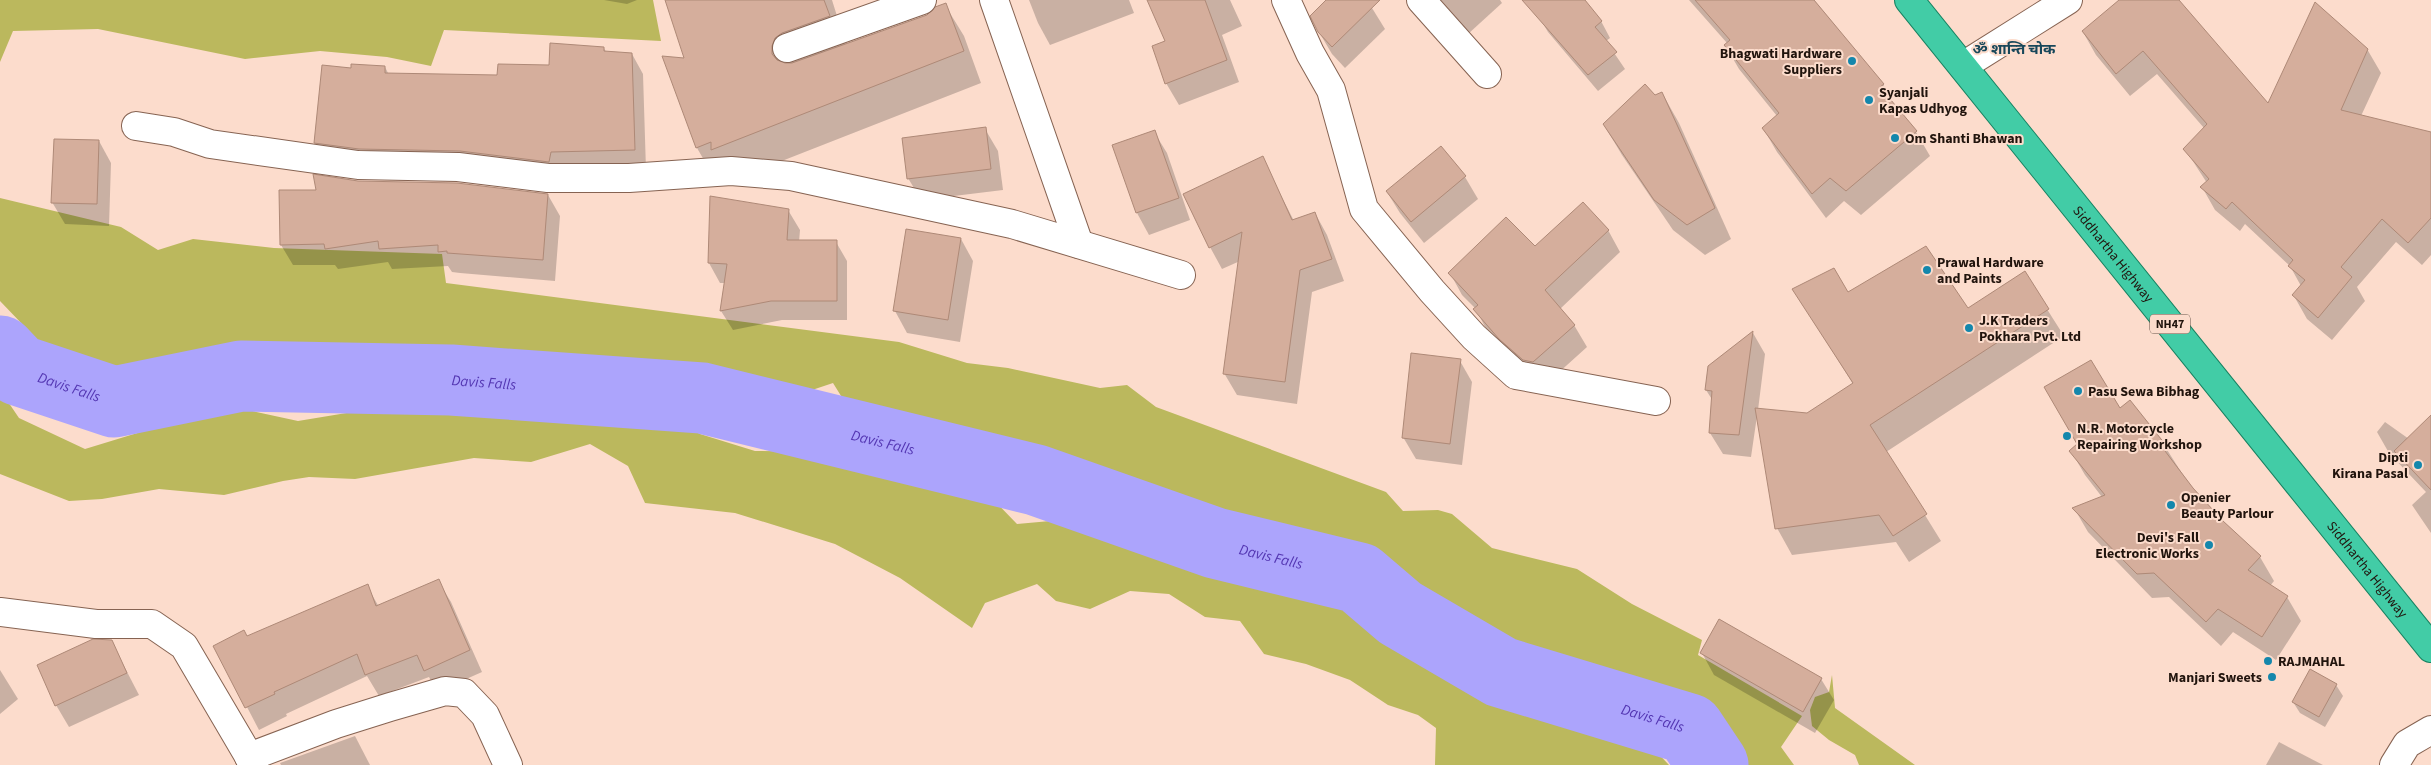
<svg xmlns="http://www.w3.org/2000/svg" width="2431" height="765" font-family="'Source Sans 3','Noto Sans Devanagari',sans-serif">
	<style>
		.green { fill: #bbb85d }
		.shadow { fill: #0003 }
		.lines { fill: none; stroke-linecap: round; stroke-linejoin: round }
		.river { stroke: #aca4fc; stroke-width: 71 }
		.building { fill: #d5ae9c; stroke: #ae8977 }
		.minor-casing { stroke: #866352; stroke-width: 30 }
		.trunk-casing { stroke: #188362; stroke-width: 30 }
		.minor { stroke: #fff; stroke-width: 28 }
		.trunk { stroke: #42cca6; stroke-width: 28 }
		.poi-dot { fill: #1487ac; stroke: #fcdccc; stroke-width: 2 }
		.labels { text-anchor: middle; stroke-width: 4; stroke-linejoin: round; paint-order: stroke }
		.shield { fill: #fcdccc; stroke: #635046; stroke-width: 1 }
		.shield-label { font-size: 12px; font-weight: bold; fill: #21140d }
		.poi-label { font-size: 14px; font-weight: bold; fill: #21140d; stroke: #fcdccc; text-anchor: start }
		.street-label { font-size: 14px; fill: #21140d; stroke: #fcdccc }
		.neighbourhood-label { font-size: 15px; font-weight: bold; fill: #17475a; stroke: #fcdccc }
		.water-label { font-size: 15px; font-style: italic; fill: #5437b3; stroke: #fcdccc }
	</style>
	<rect width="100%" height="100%" fill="#fcdccc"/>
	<g class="green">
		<path d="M0,0H653L661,41L444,30L431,66L387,57L320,51L245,59L98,29L13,31L0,62Z"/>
		<path d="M0,198L121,227L158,250L193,239L274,248L442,254L446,283L899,342L967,363L1008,368L1100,388L1127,385L1156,407L1386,492L1403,511L1438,510L1452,514L1492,548L1577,569L1632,604L1702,640L1698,655L1802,716L1781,747L1794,765H1731L1727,750L1681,704L1648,699L1552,672L1519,668L1466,632L1416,585L1405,604L1392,598L1372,580L1324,561L1273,524L1252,528L1225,516L1162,506L1122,483L1032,464L981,439L856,420L833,383L812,390L778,410L737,391L700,386L669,374L577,379L534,366L462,372L426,355L380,347L262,345L197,361L127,372H88L50,353L0,301Z"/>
		<path d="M0,390L19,418L85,449L157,427L243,409L298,421L407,403L485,404L508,414L646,402L700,434L755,451L833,452L929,460L986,492L1017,524L1117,515L1159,531L1222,565L1250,566L1358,586L1413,654L1485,691L1560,707L1651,746L1669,765H1435L1436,728L1418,715L1388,705L1350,680L1306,664L1264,654L1240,621L1205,617L1169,594L1130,591L1090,609L1056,601L1037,584L985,603L972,628L900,578L835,544L735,513L645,503L628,466L590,444L531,462L474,458L355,479L309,477L283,481L224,495L159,489L102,499L69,501L0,474Z"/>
		<path d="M1832,675L1835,708L1915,765H1859L1855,755L1829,740L1812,726L1810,710L1815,697L1829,692Z"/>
	</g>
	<g class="shadow">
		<path d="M604,0H637L627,4Z"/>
		<path d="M666,0H832L846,45L928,16L945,5L964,36L981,83L731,181L715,179L697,148L686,59Z"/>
		<path d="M1029,0H1129L1134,13L1050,45L1038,23Z"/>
		<path d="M1149,0H1230L1242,26L1222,35L1239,82L1179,105L1166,83L1167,42Z"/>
		<path d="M1328,0H1365L1372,8L1385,29L1345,68L1332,54L1319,32Z"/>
		<path d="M1429,0H1500L1502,3L1468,34Z"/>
		<path d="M1555,0H1583L1601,21L1610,38L1606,41L1625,69L1598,91L1548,32L1538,15Z"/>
		<path d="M1689,0H1814L1883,84L1896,109L1916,132L1930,156L1861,215L1844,201L1826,218L1777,152L1763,128L1777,116L1739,69L1725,45L1727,43Z"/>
		<path d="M2121,0H2178L2269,105L2367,49L2381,73L2361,116L2431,133V255L2422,265L2396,242L2357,287L2365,301L2332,340L2307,319L2294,296L2301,286L2290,266L2245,224L2240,231L2215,210L2202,187L2207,183L2185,149L2204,128L2157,74L2130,96L2096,55L2083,32Z"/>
		<path d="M604,48L606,52L632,54L643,74L646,170L326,163L315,143L352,70L385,67L389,75L499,76L550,66Z"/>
		<path d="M1662,93L1679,123L1731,239L1705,255L1673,230L1622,155L1604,125Z"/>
		<path d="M985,129L998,151L1003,190L921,200L908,178Z"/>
		<path d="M1154,132L1167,153L1190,220L1149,235L1137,213L1113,146Z"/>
		<path d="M99,141L111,163L109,226L65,224L52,202Z"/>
		<path d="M1441,147L1465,177L1478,199L1424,243L1400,213L1387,192Z"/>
		<path d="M1262,158L1294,221L1315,213L1327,235L1344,281L1312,292L1297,404L1237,395L1224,373L1240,261L1222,269L1210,247Z"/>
		<path d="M358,182L548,195L560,216L555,281L460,273L452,272L448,266L392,269L388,262L338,269L335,265H293L281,245L317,191Z"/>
		<path d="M788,210L800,230L799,242H836L847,261V320H782L733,330L721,311L726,283H720L709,263Z"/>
		<path d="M1608,230L1620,252L1560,309L1574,325L1587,347L1546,384L1487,331L1476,309L1462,295L1450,273L1535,248Z"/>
		<path d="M961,239L973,261L960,342L907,333L895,311Z"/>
		<path d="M2024,273L2064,336L1886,452L1941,541L1909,562L1896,542L1792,555L1777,528L1757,416L1751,457L1723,454L1710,433L1713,401L1706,390L1753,333L1765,354L1758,410L1807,414L1853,384L1794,290L1847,293L1968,310Z"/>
		<path d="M1460,361L1472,382L1462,465L1416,459L1403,437Z"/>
		<path d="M2130,402L2164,445L2192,489L2222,522L2260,557L2274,581L2270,586L2287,597L2301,621L2276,660L2233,632L2221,646L2169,597L2152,598L2088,532L2074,508L2102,497L2085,475L2071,451Z"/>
		<path d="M2431,417V533L2412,505L2426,492L2389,453L2377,432L2385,422L2409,439Z"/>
		<path d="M438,581L451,602L482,672L437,692L429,677L379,696L367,676L286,714L287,716L259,730L215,646L247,637L367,586L379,607Z"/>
		<path d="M111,641L139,695L69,727L56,705Z"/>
		<path d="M1702,653L1821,679L1834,700L1815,733L1714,675Z"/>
		<path d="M0,670L18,699L0,714Z"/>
		<path d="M2336,685L2343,696L2325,727L2300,713L2293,702Z"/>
		<path d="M355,736L370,765H281L280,763Z"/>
		<path d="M2279,742L2323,765H2266Z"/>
	</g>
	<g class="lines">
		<path class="river" id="s1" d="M0,351L18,370L114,402L241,376L451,380L702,398L1036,480L1215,543L1359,578L1400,613L1501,672L1689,729L1713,765"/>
	</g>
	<g class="building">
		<path d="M665,0H824L830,16L782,33L775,38L772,46V54L777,60L785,63H792L927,15L935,7L946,3L964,51L711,150V142L696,148L662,56L684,58Z"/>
		<path d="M1147,0H1205L1227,60L1165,84L1152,46L1165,41Z"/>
		<path d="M1326,0H1380L1332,47L1318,32L1310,16Z"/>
		<path d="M1522,0H1585L1602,21L1595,27L1617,52L1588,75Z"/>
		<path d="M1695,0H1814L1884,84L1880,87L1917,131L1846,191L1830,178L1812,194L1762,128L1779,113L1724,45L1730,40Z"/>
		<path d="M2119,0H2179L2268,103L2315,2L2368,49L2341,110L2431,132V218L2408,243L2382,219L2341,267L2352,277L2318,318L2292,295L2305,280L2288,266L2293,260L2232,202L2226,209L2200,187L2209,179L2183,149L2207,124L2143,51L2116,74L2082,31Z"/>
		<path d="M550,43L604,47V51L632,53L635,150L551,152L549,162L460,151L359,149L314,143L322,65L351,68V64L385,66V73L497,75L498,64L549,65Z"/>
		<path d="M1645,84L1655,95L1662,92L1715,208L1687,225L1654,200L1603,124Z"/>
		<path d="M986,127L991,169L907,179L902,138Z"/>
		<path d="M1155,130L1179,198L1136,213L1112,145Z"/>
		<path d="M54,139L99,140L97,204L51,203Z"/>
		<path d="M1441,146L1466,176L1411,222L1386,191Z"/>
		<path d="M1263,156L1292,220L1315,212L1332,259L1300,270L1285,382L1223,374L1242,232L1209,248L1183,194Z"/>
		<path d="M313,174L358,181L457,183L548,194L543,260L447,253V251L438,252V245L379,249L378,241L325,249L324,244L280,245L279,190H316Z"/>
		<path d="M710,196L789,209L787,240H837V301H771L720,311L727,264L708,263Z"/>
		<path d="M1583,202L1609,230L1545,290L1575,325L1533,362L1523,360L1499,339L1473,309L1478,305L1448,273L1506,217L1535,246Z"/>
		<path d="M906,229L961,238L948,320L893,311Z"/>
		<path d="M1926,246L1968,308L2025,271L2049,309L1870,425L1927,514L1893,536L1879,515L1775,529L1755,408L1807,413L1853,383L1792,289L1834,268L1848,292Z"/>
		<path d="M1753,331L1739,435L1709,433L1712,391L1705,390L1708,366Z"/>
		<path d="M1411,353L1461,359L1450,444L1402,438Z"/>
		<path d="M2091,360L2120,408L2130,400L2165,444L2162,447L2193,488L2223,521L2261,556L2248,570L2288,596L2262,637L2218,609L2206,622L2154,573L2137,574L2072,508L2105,495L2069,451L2077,444L2044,387Z"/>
		<path d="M2431,415V490L2394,451Z"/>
		<path d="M439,579L470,650L424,671L417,655L365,675L357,654L274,692L275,694L245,708L213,646L244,630L247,636L368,584L376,606Z"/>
		<path d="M1719,619L1822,678L1803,712L1700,653Z"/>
		<path d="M93,639L112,640L127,673L55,706L37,665Z"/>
		<path d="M2310,669L2337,684L2319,717L2292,702Z"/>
	</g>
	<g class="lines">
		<defs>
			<g id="minor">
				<path d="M994,0L1079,244"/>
				<path d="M1286,0L1310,53L1331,90L1364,209L1432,291L1474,337L1516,375L1656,401"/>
				<path d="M1421,0L1487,74"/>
				<path d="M787,48L922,0"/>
				<path d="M1963,66L2068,0"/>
				<path d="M136,126L174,132L210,144L358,165L458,167L548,178H629L731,171L791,176L1012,224L1181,275"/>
				<path d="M0,612L96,624H152L184,646L254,765"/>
				<path d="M249,757L336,724L390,707L445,691L464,693L485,715L508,765"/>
				<path d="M2394,765L2407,744L2431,730"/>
			</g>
			<g id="trunk">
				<path id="s2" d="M1909,0L2431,648"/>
			</g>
		</defs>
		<use href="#minor" class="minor-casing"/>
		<use href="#trunk" class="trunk-casing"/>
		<use href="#minor" class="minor"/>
		<use href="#trunk" class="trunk"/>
	</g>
	<g class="poi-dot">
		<circle cx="1852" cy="61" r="5"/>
		<circle cx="1869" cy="100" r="5"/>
		<circle cx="1895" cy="138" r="5"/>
		<circle cx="1927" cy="270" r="5"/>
		<circle cx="1969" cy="328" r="5"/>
		<circle cx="2078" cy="391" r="5"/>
		<circle cx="2067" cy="436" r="5"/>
		<circle cx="2418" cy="465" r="5"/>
		<circle cx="2171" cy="505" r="5"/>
		<circle cx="2209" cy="545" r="5"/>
		<circle cx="2268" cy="661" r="5"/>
		<circle cx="2272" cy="677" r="5"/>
	</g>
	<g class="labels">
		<rect class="shield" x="2150" y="314.5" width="40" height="19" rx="4"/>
		<g class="shield-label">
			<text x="2170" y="328">NH47</text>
		</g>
		<g class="poi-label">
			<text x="1842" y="58" text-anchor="end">Bhagwati Hardware<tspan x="1842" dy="16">Suppliers</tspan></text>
			<text x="1879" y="97">Syanjali<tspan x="1879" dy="16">Kapas Udhyog</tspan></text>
			<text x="1905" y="143">Om Shanti Bhawan</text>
			<text x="1937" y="267">Prawal Hardware<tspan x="1937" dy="16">and Paints</tspan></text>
			<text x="1979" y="325">J.K Traders<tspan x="1979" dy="16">Pokhara Pvt. Ltd</tspan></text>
			<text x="2088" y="396">Pasu Sewa Bibhag</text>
			<text x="2077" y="433">N.R. Motorcycle<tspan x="2077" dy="16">Repairing Workshop</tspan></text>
			<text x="2408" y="462" text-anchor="end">Dipti<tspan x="2408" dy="16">Kirana Pasal</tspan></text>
			<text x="2181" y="502">Openier<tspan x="2181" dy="16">Beauty Parlour</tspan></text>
			<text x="2199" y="542" text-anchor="end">Devi's Fall<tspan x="2199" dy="16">Electronic Works</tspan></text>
			<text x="2278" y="666">RAJMAHAL</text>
			<text x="2262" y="682" text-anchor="end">Manjari Sweets</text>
		</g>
		<g class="street-label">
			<text dy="5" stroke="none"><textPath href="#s2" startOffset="326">Siddhartha Highway</textPath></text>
			<text dy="5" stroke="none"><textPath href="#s2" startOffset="731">Siddhartha Highway</textPath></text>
		</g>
		<g class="neighbourhood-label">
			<text x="2014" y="54">ॐ शान्ति चोक</text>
		</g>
		<g class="water-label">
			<text dy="5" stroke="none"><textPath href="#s1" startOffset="500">Davis Falls</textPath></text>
			<text dy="5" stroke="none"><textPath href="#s1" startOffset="80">Davis Falls</textPath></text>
			<text dy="5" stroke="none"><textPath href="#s1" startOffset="905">Davis Falls</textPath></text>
			<text dy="5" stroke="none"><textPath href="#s1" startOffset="1310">Davis Falls</textPath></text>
			<text dy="5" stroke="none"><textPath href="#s1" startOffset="1730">Davis Falls</textPath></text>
		</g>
	</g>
</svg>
